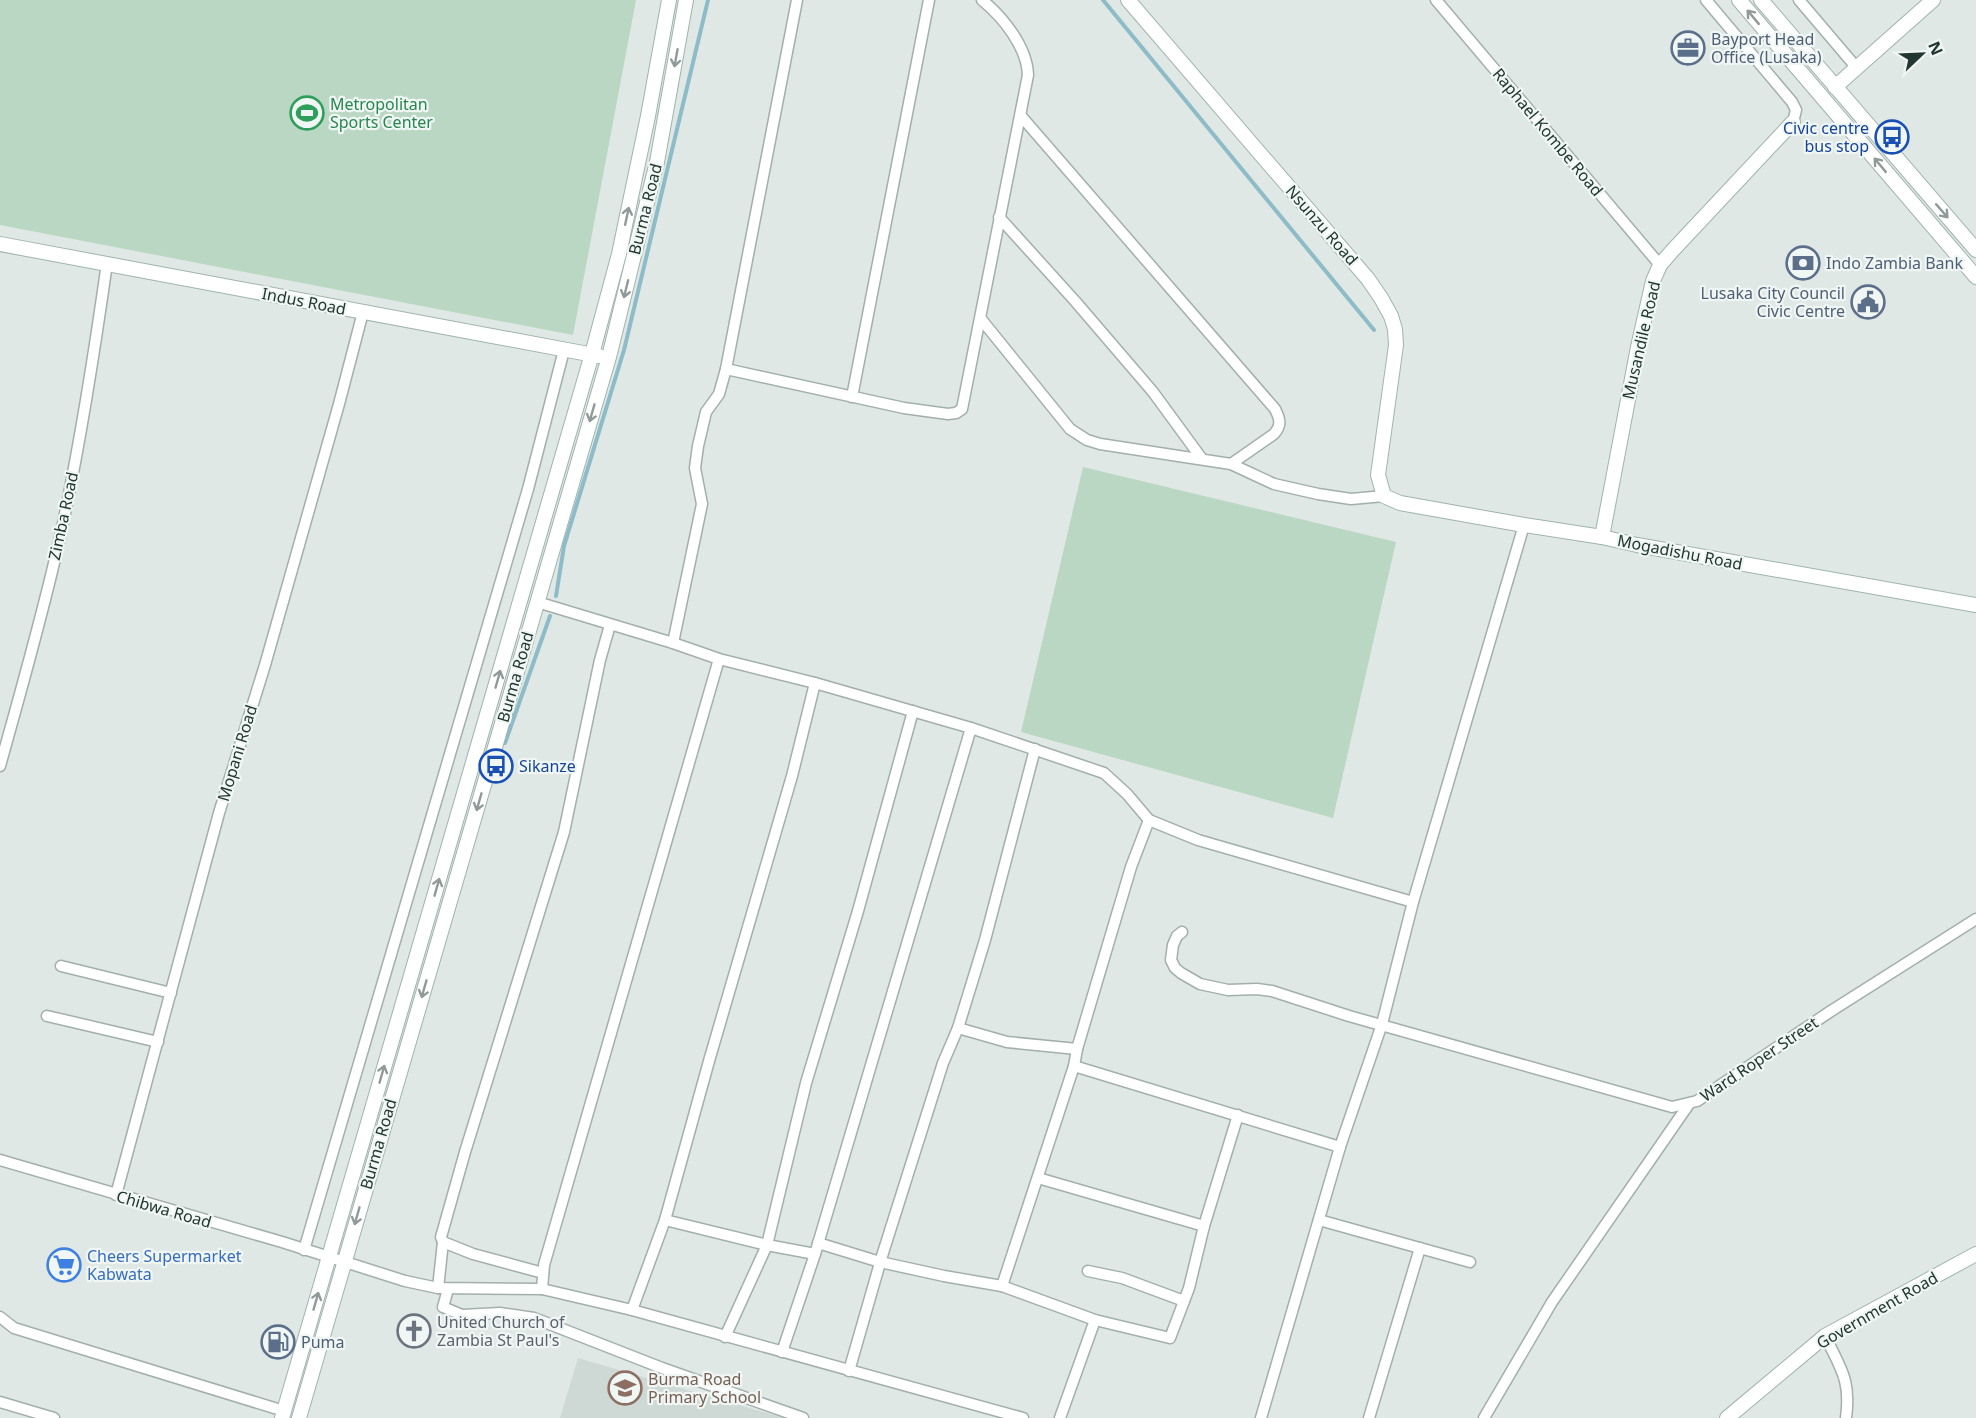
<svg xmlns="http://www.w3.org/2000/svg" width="1976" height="1418" font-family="'Noto Sans',sans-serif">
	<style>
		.built { fill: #ced8d4 }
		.green { fill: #bad7c4 }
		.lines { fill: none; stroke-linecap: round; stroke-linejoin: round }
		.stream { stroke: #8dbbc7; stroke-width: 4 }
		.street-casing { stroke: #a3afac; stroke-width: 13 }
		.secondary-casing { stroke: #a0b3ad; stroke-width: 16 }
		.street { stroke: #fff; stroke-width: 10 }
		.secondary { stroke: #fff; stroke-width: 14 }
		.oneway { stroke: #909a98 }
		.labels { text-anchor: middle; stroke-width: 4.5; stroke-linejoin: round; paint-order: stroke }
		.service-label { font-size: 16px; fill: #4e5e75; stroke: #eff6f3; text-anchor: start }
		.leisure-label { font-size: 16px; fill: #27864d; stroke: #eff6f3; text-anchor: start }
		.transit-label { font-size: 16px; fill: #164399; stroke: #eff6f3; text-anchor: end }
		.street-label { font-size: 16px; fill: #223632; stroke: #eff6f3 }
		.shop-label { font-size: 16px; fill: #366cbe; stroke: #eff6f3; text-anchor: start }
		.worship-label { font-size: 16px; fill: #5b616d; stroke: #eff6f3; text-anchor: start }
		.education-label { font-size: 16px; fill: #785e54; stroke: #eff6f3; text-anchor: start }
	</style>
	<rect width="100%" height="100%" fill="#dfe8e5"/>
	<path class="built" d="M578,1358L784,1418H560Z"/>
	<g class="green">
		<path d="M0,0H636L573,335L0,225Z"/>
		<path d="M1083,467L1396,542L1333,818L1021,732Z"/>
	</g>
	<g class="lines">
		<g class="stream">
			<path d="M1103,0L1374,330"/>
			<path d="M556,596L564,546L624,350L708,0"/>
			<path d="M505,743L550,616"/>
		</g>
		<defs>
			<g id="street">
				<path d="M1436,0L1660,265"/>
				<path d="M1706,0L1792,102L1796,110L1793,122"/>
				<path d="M1799,0L1856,67"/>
				<path d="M1021,116L1275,409C1280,419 1282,425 1274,434L1231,464"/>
				<path d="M999,217L1075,301L1153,392L1202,459"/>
				<path d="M981,319L1070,429L1087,440L1100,444L1231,464L1274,484L1318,494L1351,499L1384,496"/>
				<path d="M726,369L904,408L948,414L956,413L962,409L1028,75C1027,47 1003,17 982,0"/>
				<path d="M852,397L929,0"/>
				<path d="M537,602L673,643L719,659L815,683L971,728L1104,773L1127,794L1149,820L1198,840L1413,902"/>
				<path d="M673,643L702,504L695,468L698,446L706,412L719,394L726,369L797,0"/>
				<path d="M0,766C21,690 43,614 60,537C80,446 94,355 107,263"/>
				<path d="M1182,932L1177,936L1173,945L1171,960L1175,968L1181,973L1200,984L1228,990L1257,989L1272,991L1349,1016L1672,1107L1697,1101L1831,1011L1976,919"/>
				<path d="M61,966L171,993"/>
				<path d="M47,1016L158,1042"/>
				<path d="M958,1028L1007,1042L1077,1049"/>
				<path d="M1074,1066L1340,1147"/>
				<path d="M0,1160L282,1242L405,1281L438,1288L542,1289L632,1310L1023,1418"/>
				<path d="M1038,1178L1204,1226"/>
				<path d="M116,1195L219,813L265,665L339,404L363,312"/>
				<path d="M665,1220L767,1245L815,1254"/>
				<path d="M1319,1220L1470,1262"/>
				<path d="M818,1243L880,1262L944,1276L1002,1286L1095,1320L1170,1338L1189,1288L1204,1226L1238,1115"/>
				<path d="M304,1250L528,489L564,350"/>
				<path d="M1088,1271L1122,1278L1184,1301"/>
				<path d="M543,1273L473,1254L443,1242L441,1237L465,1152L564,832L600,660L610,625"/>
				<path d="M1002,1286L1074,1066L1077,1049L1131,867L1149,820"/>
				<path d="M438,1288L443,1242"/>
				<path d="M448,1289L443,1307L462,1315L500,1313L534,1318L662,1368L803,1418"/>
				<path d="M542,1289L544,1265L719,659"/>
				<path d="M632,1310L665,1220L709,1061L792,776L815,683"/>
				<path d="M0,1317L14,1328L284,1411"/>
				<path d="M1825,1336C1841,1369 1851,1380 1846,1418"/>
				<path d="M725,1337L767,1245L806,1083L858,911L913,711"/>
				<path d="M782,1352L815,1254L971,728"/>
				<path d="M849,1371L882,1256L943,1063L958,1028L985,940L1035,749"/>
				<path d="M0,1402L54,1418"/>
				<path d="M1060,1418L1095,1320"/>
				<path d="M1261,1418L1340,1147L1382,1024L1413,902L1524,525"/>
				<path d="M1369,1418L1420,1248"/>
				<path d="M1484,1418L1552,1302L1689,1104"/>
			</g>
			<g id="secondary">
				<path d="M1128,0L1368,279L1381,298L1391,316L1395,329L1396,345L1378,475L1384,496L1400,503L1524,525L1602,537L1637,545L1976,605"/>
				<path d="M1739,0L1976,277"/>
				<path d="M1761,0L1976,250"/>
				<path d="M1835,87L1933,0"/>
				<path d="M0,244L599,356"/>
				<path d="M1602,537L1638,347L1653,281L1660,265L1673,250L1793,122"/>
				<path d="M282,1418L592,354L619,254L648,116L669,0"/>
				<path d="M299,1418L609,357L657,162L686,0"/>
				<path d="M1727,1418L1825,1336L1976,1254"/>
			</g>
		</defs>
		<use href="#street" class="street-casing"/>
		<use href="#secondary" class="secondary-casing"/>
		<use href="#street" class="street"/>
		<use href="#secondary" class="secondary"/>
	</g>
	<defs><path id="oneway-shaft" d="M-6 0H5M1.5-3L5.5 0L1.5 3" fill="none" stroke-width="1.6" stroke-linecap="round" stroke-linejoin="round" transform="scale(1.5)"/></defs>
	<g class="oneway">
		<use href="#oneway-shaft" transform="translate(1753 17) rotate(-130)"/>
		<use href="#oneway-shaft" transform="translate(676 58) rotate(100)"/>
		<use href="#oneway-shaft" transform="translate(1880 165) rotate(-130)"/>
		<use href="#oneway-shaft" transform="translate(1942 211) rotate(49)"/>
		<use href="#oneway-shaft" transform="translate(627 216) rotate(-78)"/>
		<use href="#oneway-shaft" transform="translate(626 289) rotate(104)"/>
		<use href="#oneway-shaft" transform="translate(592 413) rotate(106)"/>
		<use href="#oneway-shaft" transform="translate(498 679) rotate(-74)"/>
		<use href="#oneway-shaft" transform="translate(479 802) rotate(106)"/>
		<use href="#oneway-shaft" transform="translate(437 887) rotate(-74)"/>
		<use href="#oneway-shaft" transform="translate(424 989) rotate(106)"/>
		<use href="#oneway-shaft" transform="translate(382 1074) rotate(-74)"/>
		<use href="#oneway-shaft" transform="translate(357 1216) rotate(106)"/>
		<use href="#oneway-shaft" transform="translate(316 1301) rotate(-74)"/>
	</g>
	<defs>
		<symbol id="office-ring" viewBox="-11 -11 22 22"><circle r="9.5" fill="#eff6f3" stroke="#5c6f8a" stroke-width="1.5"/><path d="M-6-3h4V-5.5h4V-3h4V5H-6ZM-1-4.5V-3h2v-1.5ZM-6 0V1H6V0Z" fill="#5c6f8a"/></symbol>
		<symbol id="stadium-ring" viewBox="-11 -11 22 22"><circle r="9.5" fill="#eff6f3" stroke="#2e9e5b" stroke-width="1.5"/><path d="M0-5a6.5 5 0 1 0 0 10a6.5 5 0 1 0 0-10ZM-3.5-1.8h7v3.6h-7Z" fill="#2e9e5b"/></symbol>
		<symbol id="bus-ring" viewBox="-11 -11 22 22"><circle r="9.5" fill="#eff6f3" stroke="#1a4fb4" stroke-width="1.5"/><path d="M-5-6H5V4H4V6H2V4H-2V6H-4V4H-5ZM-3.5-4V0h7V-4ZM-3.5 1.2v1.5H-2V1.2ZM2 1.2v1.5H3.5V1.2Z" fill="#1a4fb4"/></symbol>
		<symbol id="bank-ring" viewBox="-11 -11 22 22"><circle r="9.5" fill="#eff6f3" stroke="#5c6f8a" stroke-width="1.5"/><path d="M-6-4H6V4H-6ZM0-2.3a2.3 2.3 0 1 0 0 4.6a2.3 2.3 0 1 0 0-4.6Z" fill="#5c6f8a"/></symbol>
		<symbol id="civic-ring" viewBox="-11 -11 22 22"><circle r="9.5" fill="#eff6f3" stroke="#5c6f8a" stroke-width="1.5"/><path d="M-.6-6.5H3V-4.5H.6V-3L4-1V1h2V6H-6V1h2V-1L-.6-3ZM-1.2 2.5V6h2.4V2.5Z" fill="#5c6f8a"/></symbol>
		<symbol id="supermarket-ring" viewBox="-11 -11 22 22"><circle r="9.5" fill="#eff6f3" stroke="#3f7fe0" stroke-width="1.5"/><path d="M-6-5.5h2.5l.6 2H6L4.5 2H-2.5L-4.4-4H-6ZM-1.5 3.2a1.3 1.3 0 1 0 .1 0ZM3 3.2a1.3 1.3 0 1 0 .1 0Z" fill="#3f7fe0"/></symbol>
		<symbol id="church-ring" viewBox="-11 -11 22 22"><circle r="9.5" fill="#eff6f3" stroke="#6b7280" stroke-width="1.5"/><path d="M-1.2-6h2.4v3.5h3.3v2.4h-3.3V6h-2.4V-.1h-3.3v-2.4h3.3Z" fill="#6b7280"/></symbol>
		<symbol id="fuel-ring" viewBox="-11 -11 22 22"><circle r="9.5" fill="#eff6f3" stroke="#5c6f8a" stroke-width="1.5"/><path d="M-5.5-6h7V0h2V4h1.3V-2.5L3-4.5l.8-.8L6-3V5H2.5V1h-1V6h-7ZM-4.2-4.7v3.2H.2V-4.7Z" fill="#5c6f8a"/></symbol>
		<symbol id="school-ring" viewBox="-11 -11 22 22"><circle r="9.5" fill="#eff6f3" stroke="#8d6e63" stroke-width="1.5"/><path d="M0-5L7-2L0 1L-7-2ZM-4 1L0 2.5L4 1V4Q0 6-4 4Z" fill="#8d6e63"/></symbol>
	</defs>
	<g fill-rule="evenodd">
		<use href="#office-ring" x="1669" y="29" width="38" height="38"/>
		<use href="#stadium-ring" x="288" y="94" width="38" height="38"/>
		<use href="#bus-ring" x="1873" y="118" width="38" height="38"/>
		<use href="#bank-ring" x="1784" y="244" width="38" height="38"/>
		<use href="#civic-ring" x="1849" y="283" width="38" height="38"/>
		<use href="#bus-ring" x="477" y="747" width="38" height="38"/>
		<use href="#supermarket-ring" x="45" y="1246" width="38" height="38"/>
		<use href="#church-ring" x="395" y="1312" width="38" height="38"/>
		<use href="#fuel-ring" x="259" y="1323" width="38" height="38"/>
		<use href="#school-ring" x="606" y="1369" width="38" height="38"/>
	</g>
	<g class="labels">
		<g class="service-label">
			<text x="1711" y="45">Bayport Head<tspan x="1711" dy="18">Office (Lusaka)</tspan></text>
			<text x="1826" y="269">Indo Zambia Bank</text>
			<text x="1845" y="299" text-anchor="end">Lusaka City Council<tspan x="1845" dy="18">Civic Centre</tspan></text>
			<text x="301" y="1348">Puma</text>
		</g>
		<g class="leisure-label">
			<text x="330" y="110">Metropolitan<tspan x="330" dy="18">Sports Center</tspan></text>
		</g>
		<g class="transit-label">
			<text x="1869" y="134">Civic centre<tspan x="1869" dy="18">bus stop</tspan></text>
			<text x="519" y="772" text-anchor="start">Sikanze</text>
		</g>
		<g class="street-label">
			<text transform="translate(1548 132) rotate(50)" y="6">Raphael Kombe Road</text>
			<text transform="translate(645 209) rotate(-76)" y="6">Burma Road</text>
			<text transform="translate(1322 225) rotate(49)" y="6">Nsunzu Road</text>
			<text transform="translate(304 301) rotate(11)" y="6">Indus Road</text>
			<text transform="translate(1641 340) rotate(-77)" y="6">Musandile Road</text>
			<text transform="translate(63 516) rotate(-78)" y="6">Zimba Road</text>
			<text transform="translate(1680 552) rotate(11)" y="6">Mogadishu Road</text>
			<text transform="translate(515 677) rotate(-74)" y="6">Burma Road</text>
			<text transform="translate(237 753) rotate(-73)" y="6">Mopani Road</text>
			<text transform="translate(1759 1059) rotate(-34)" y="6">Ward Roper Street</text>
			<text transform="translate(378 1144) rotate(-74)" y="6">Burma Road</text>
			<text transform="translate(164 1209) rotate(16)" y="6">Chibwa Road</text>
			<text transform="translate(1877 1310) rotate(-30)" y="6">Government Road</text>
		</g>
		<g class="shop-label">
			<text x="87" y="1262">Cheers Supermarket<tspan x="87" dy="18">Kabwata</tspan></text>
		</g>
		<g class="worship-label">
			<text x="437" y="1328">United Church of<tspan x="437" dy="18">Zambia St Paul's</tspan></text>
		</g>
		<g class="education-label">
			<text x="648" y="1385">Burma Road<tspan x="648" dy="18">Primary School</tspan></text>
		</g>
	</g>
	<g transform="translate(1922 54) rotate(67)" stroke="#eff6f3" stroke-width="4.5" paint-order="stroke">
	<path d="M0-4.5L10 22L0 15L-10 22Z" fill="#223632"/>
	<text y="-9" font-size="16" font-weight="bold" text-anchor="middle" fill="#223632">N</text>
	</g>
</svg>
